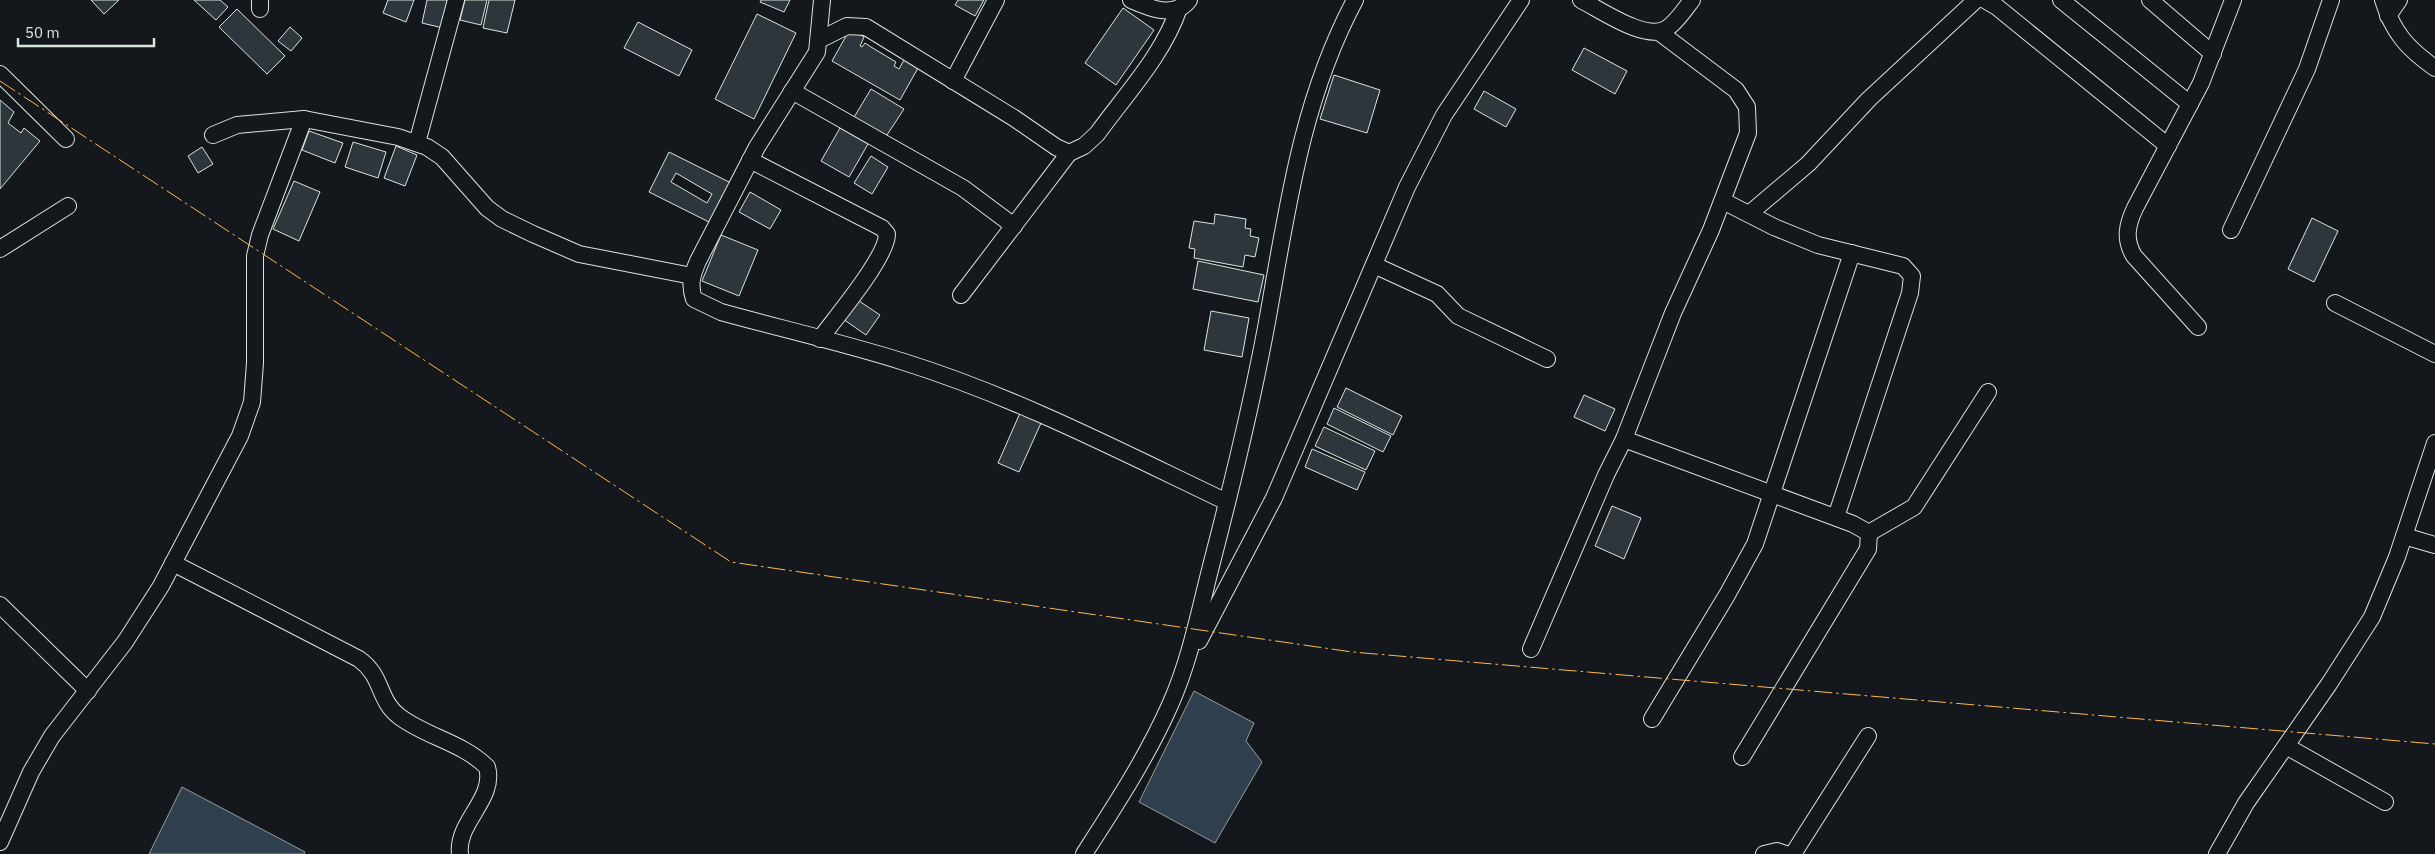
<svg xmlns="http://www.w3.org/2000/svg" width="2435" height="854" font-family="'IBM Plex Sans',sans-serif">
	<style>
		.water { fill: #2f3f4d; stroke: #939e99 }
		.building { fill: #2c363c; stroke: #d8e6dc; fill-rule: evenodd }
		.lines { fill: none; stroke-linecap: round; stroke-linejoin: round }
		.minor-casing { stroke: #d8e6dc; stroke-width: 18 }
		.minor { stroke: #14181c; stroke-width: 16 }
		.power { stroke: #ffb74d; stroke-width: 1; stroke-dasharray: 18 4 2.5 4; stroke-linecap: butt }
	</style>
	<rect width="100%" height="100%" fill="#14181c"/>
	<g class="water">
		<path d="M1194,691L1254,723L1246,741L1262,762L1215,843L1139,802Z"/>
		<path d="M182,787L305,852L304,854H149Z"/>
	</g>
	<g class="building">
		<path d="M91,0H119L104,14Z"/>
		<path d="M194,0H220L228,7L216,20Z"/>
		<path d="M388,0H414L406,22L383,13Z"/>
		<path d="M427,0H450L443,28L422,23Z"/>
		<path d="M465,0H487L481,25L460,20Z"/>
		<path d="M489,0H515L507,33L483,28Z"/>
		<path d="M761,0H790L784,12L760,2Z"/>
		<path d="M958,0H984L975,16L955,5Z"/>
		<path d="M1123,8L1154,30L1116,85L1085,63Z"/>
		<path d="M237,9L285,56L267,74L219,27Z"/>
		<path d="M757,14L796,33L754,119L715,99Z"/>
		<path d="M638,22L692,50L679,76L624,48Z"/>
		<path d="M290,27L302,38L291,51L278,41Z"/>
		<path d="M850,29L864,37L860,46L862,47L865,43L871,47L896,62L894,66L899,69L904,60L918,68L900,100L832,61Z"/>
		<path d="M1584,48L1627,71L1615,94L1572,70Z"/>
		<path d="M1334,75L1380,90L1367,133L1320,119Z"/>
		<path d="M871,89L904,109L885,138L853,119Z"/>
		<path d="M1484,91L1516,109L1506,127L1474,109Z"/>
		<path d="M0,100L14,112L8,123L21,133L24,128L40,141L0,189Z"/>
		<path d="M840,128L868,144L849,177L821,161Z"/>
		<path d="M309,131L343,143L335,163L302,150Z"/>
		<path d="M353,142L386,152L378,178L345,167Z"/>
		<path d="M396,146L417,155L405,186L384,178Z"/>
		<path d="M202,147L213,164L198,173L188,156Z"/>
		<path d="M669,152L733,184L713,224L649,192ZM676,173L712,194L707,203L671,182Z"/>
		<path d="M871,156L888,167L872,194L854,183Z"/>
		<path d="M294,181L320,192L299,241L273,229Z"/>
		<path d="M750,192L781,210L770,229L739,212Z"/>
		<path d="M1215,214L1246,219L1245,228L1251,229L1250,236L1259,238L1255,257L1245,255L1243,267L1194,258L1195,249L1189,248L1194,221L1214,224Z"/>
		<path d="M2312,218L2338,231L2314,282L2288,269Z"/>
		<path d="M721,235L758,250L739,296L702,281Z"/>
		<path d="M1198,261L1264,275L1258,302L1193,289Z"/>
		<path d="M856,299L880,315L866,335L843,319Z"/>
		<path d="M1211,311L1249,318L1242,357L1204,350Z"/>
		<path d="M1346,388L1402,416L1393,435L1337,407Z"/>
		<path d="M1584,395L1615,409L1605,431L1574,417Z"/>
		<path d="M1334,408L1391,436L1383,452L1327,424Z"/>
		<path d="M1020,413L1041,423L1019,472L998,463Z"/>
		<path d="M1324,427L1375,451L1366,470L1315,446Z"/>
		<path d="M1312,449L1365,472L1357,490L1305,467Z"/>
		<path d="M1612,506L1641,518L1624,559L1595,546Z"/>
	</g>
	<g class="lines">
		<defs>
			<g id="minor">
				<path d="M822,0L817,52L757,147L698,261C692,275 689,285 694,299L721,312C782,329 844,343 904,362C1016,397 1122,452 1227,502"/>
				<path d="M1131,0C1149,8 1175,19 1189,0"/>
				<path d="M1581,0C1601,10 1645,41 1666,29C1676,23 1685,9 1692,0"/>
				<path d="M1985,0L1997,7L2168,146"/>
				<path d="M2061,0L2190,104"/>
				<path d="M2150,0L2213,54"/>
				<path d="M2383,0C2393,33 2408,49 2435,68"/>
				<path d="M260,9V0"/>
				<path d="M2388,16L2399,0"/>
				<path d="M819,40L847,26L866,27L1014,118L1056,147L1069,153L1084,146L1097,134C1126,94 1163,55 1179,8"/>
				<path d="M0,74L66,139"/>
				<path d="M953,81L996,0"/>
				<path d="M792,91L963,188L1014,226"/>
				<path d="M213,135L237,125L304,119L398,137L427,147L442,157L487,208L502,219L533,234L579,254L692,276"/>
				<path d="M417,143L456,0"/>
				<path d="M750,160L882,228L887,234C887,257 836,317 820,339"/>
				<path d="M1723,201L1774,227L1818,245L1903,266L1912,276L1910,293L1836,517"/>
				<path d="M1749,214L1808,164L1869,99L1976,0"/>
				<path d="M2231,230L2307,69L2331,0"/>
				<path d="M0,249L68,206"/>
				<path d="M1374,265L1437,294L1458,316L1547,359"/>
				<path d="M961,295L1069,153"/>
				<path d="M2335,303L2435,354"/>
				<path d="M2198,327L2134,256C2124,239 2127,225 2135,208L2201,83L2233,0"/>
				<path d="M1624,439L1853,524L1869,533L1868,549L1742,757"/>
				<path d="M1869,533L1914,507L1988,392"/>
				<path d="M2404,536L2435,545"/>
				<path d="M173,563L359,659C384,677 377,700 400,717C427,737 463,743 487,767C496,799 456,822 460,854"/>
				<path d="M0,605L88,691"/>
				<path d="M1199,641L1274,498L1407,187L1444,115L1521,0"/>
				<path d="M1531,649L1606,475L1624,439L1673,313L1711,230L1748,133L1747,107L1736,90L1659,32"/>
				<path d="M1652,719L1727,595L1755,544L1852,253"/>
				<path d="M2286,746L2385,802"/>
				<path d="M0,842L31,772L52,736L125,642L161,586L240,436L252,402L255,363V256L260,235L304,119"/>
				<path d="M1084,854C1115,806 1147,757 1170,705C1190,660 1199,613 1211,566C1232,485 1252,404 1267,322C1287,211 1301,101 1355,0"/>
				<path d="M1764,854L1777,851L1786,854"/>
				<path d="M1793,854L1868,736"/>
				<path d="M2217,854L2246,803L2329,684L2372,617L2397,557L2435,443"/>
			</g>
		</defs>
		<use href="#minor" class="minor-casing"/>
		<use href="#minor" class="minor"/>
		<path class="power" d="M0,81L731,562L1352,652L2435,744"/>
	</g>
	<path d="M18 38v8h136v-8" fill="none" stroke="#d8e6dc" stroke-width="2.5"/>
	<text x="25" y="38" font-size="15" fill="#d8e6dc" stroke="#14181c" stroke-width="4" paint-order="stroke">50 m</text>
</svg>
